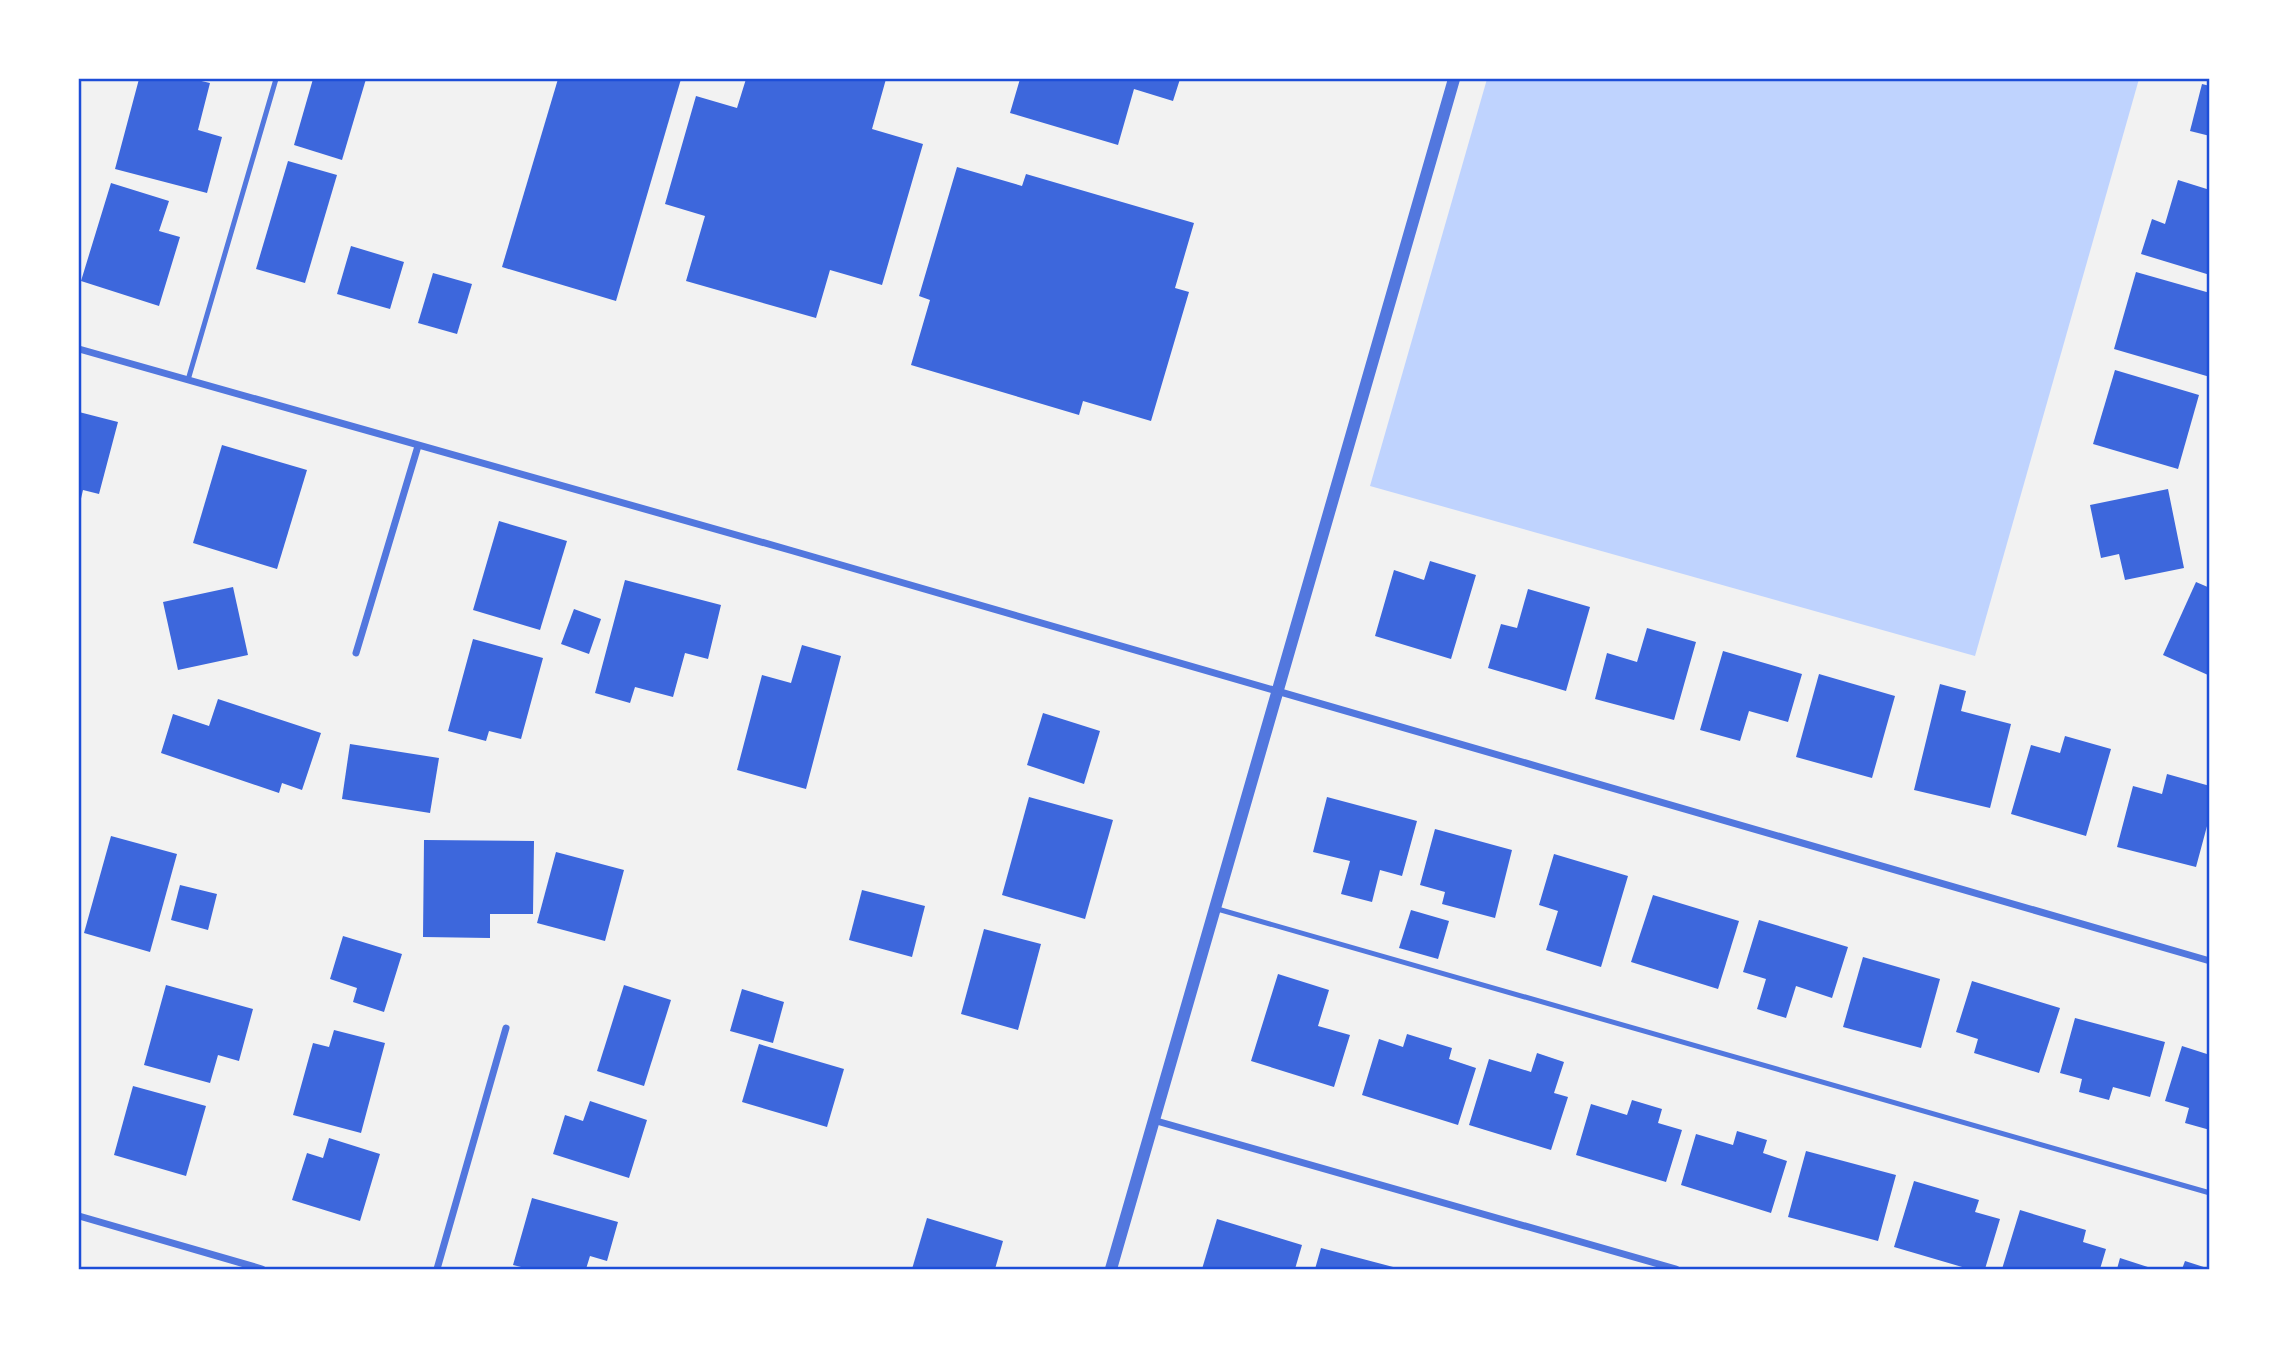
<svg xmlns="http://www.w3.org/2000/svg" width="2289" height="1348" font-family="Commissioner,sans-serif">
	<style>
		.water { fill: #bfd3fe }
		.building { fill: #3d67dc }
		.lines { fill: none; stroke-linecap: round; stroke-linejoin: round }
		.service { stroke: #5277de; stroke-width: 5 }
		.minor { stroke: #5277de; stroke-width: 7 }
		.tertiary { stroke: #5277de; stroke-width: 12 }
		.neatline { fill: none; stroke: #1d4ed8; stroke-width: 2.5 }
	</style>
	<rect width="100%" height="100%" fill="#f2f2f2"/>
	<path class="water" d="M1487,79H2139L1975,656L1370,486Z"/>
	<g class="building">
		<path d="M139,79H193L210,83L198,130L222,137L207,193L115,169Z"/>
		<path d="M313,79H366L342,160L294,145Z"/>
		<path d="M558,79H681L616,301L502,267Z"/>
		<path d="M746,79H886L872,129L923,144L882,285L830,270L816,318L686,281L705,216L665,204L696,96L737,108Z"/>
		<path d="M1020,79H1180L1173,101L1134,89L1118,145L1010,113Z"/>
		<path d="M2202,84L2210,86V136L2190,131Z"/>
		<path d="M288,161L337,175L305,283L256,269Z"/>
		<path d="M957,167L1022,186L1026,174L1194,223L1175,288L1189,292L1151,421L1083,401L1079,415L911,365L930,300L919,296Z"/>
		<path d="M2178,180L2210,190V275L2141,254L2152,219L2165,224Z"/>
		<path d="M111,183L169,201L159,231L180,237L159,306L81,281Z"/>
		<path d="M351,246L404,262L390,309L337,294Z"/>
		<path d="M2136,272L2210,293V377L2114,349Z"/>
		<path d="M433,273L472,284L457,334L418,323Z"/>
		<path d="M2115,370L2199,395L2178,469L2093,444Z"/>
		<path d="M79,412L118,422L99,494L83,490L80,503Z"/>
		<path d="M222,445L307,470L277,569L193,543Z"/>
		<path d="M2168,489L2184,568L2125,580L2119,554L2101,558L2090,505Z"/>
		<path d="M499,521L567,541L540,630L473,610Z"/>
		<path d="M1430,561L1476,575L1451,659L1375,636L1394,570L1424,580Z"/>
		<path d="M625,580L721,605L708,659L685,653L673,697L635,687L630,703L595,693Z"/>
		<path d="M2196,582L2210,588V671L2208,675L2163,655Z"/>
		<path d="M233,587L248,655L178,670L163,602Z"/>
		<path d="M1528,589L1590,607L1566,691L1488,668L1501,624L1517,628Z"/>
		<path d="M574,609L601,619L589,654L561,644Z"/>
		<path d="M1647,628L1696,642L1674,720L1595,699L1607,653L1637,662Z"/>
		<path d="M473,639L543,658L521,739L489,731L486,741L448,731Z"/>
		<path d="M802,645L841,656L806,789L737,770L762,675L791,683Z"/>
		<path d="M1723,651L1802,674L1788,722L1749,711L1740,741L1700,730Z"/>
		<path d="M1819,674L1895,696L1872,778L1796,757Z"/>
		<path d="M1940,684L1966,691L1961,711L2011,724L1990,808L1914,790Z"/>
		<path d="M218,699L321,733L302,790L282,783L279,793L161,753L173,714L209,726Z"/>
		<path d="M1043,713L1100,731L1084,784L1027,765Z"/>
		<path d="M2065,736L2111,749L2086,836L2011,814L2031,745L2060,753Z"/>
		<path d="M350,744L439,758L430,813L342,799Z"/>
		<path d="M2167,774L2210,786V815L2196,867L2117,847L2133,786L2162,794Z"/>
		<path d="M1029,797L1113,820L1085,919L1002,895Z"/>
		<path d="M1327,797L1417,821L1402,876L1380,870L1372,902L1341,894L1350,861L1313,852Z"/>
		<path d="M1435,829L1512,850L1495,918L1442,904L1445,892L1420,885Z"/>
		<path d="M111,836L177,854L150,952L84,933Z"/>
		<path d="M424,840L534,841L533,914H490V938L423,937Z"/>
		<path d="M556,852L624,870L605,941L537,923Z"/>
		<path d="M1554,854L1628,876L1601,967L1546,950L1558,911L1539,905Z"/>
		<path d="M180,885L217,894L208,930L171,920Z"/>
		<path d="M862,890L925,906L912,957L849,940Z"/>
		<path d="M1653,895L1739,921L1718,989L1631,962Z"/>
		<path d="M1411,910L1449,921L1438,959L1399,948Z"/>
		<path d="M1759,920L1848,947L1832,998L1796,986L1786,1018L1757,1009L1766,979L1743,972Z"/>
		<path d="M984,929L1041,944L1018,1030L961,1014Z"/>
		<path d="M343,936L402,954L384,1012L353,1002L357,988L330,979Z"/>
		<path d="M1863,957L1940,979L1921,1048L1843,1027Z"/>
		<path d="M1278,974L1329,990L1318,1026L1350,1035L1334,1087L1251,1061Z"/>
		<path d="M1972,981L2060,1008L2039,1073L1974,1053L1978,1039L1956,1032Z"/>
		<path d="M166,985L253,1009L239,1061L218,1055L210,1083L144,1065Z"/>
		<path d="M624,985L671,1000L644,1086L597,1071Z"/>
		<path d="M742,989L784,1002L773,1043L730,1031Z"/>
		<path d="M2075,1018L2165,1042L2150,1097L2113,1087L2109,1100L2079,1092L2082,1079L2060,1073Z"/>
		<path d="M334,1030L385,1043L361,1133L293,1115L313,1043L329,1047Z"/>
		<path d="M1407,1034L1452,1048L1449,1059L1476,1068L1458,1125L1362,1095L1379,1039L1403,1047Z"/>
		<path d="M759,1044L844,1069L827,1127L742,1102Z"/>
		<path d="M2182,1046L2210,1055V1130L2185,1123L2189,1108L2165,1101Z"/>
		<path d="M1537,1053L1564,1062L1554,1093L1568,1097L1551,1150L1469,1125L1489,1059L1531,1072Z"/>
		<path d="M133,1086L206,1106L186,1176L114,1155Z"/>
		<path d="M1632,1100L1662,1109L1658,1123L1682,1130L1666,1182L1576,1155L1591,1104L1627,1115Z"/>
		<path d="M590,1101L647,1120L629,1178L553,1154L565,1115L583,1121Z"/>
		<path d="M1737,1131L1767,1140L1763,1153L1787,1161L1771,1213L1681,1185L1696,1134L1733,1145Z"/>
		<path d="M329,1138L380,1154L360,1221L292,1200L307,1153L323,1158Z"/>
		<path d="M1806,1151L1896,1175L1878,1241L1788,1217Z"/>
		<path d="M1914,1181L1979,1200L1975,1212L2000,1219L1985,1269H1969L1894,1247Z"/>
		<path d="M532,1198L618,1222L607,1261L590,1256L586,1269H529L513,1265Z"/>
		<path d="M2020,1210L2086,1230L2083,1242L2106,1249L2100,1269H2002Z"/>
		<path d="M927,1218L1003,1241L995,1269H912Z"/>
		<path d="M1217,1219L1302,1245L1295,1269H1202Z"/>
		<path d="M1321,1248L1397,1268V1269H1315Z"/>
		<path d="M2120,1258L2154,1269H2117Z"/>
		<path d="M2185,1261L2210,1269H2182Z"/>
	</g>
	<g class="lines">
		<g class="service">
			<path d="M188,380L276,79"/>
			<path d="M1214,908L2210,1193"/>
		</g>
		<g class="minor">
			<path d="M79,349L793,551L2210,961"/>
			<path d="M356,653L418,446"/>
			<path d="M1153,1120L1676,1269"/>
			<path d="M79,1216L262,1269"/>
			<path d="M437,1269L506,1028"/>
		</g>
		<path class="tertiary" d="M1111,1269L1454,79"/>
	</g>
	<rect width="2289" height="1348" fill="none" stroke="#ffffff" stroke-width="161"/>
	<rect x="80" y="80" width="2128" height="1188" class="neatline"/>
</svg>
